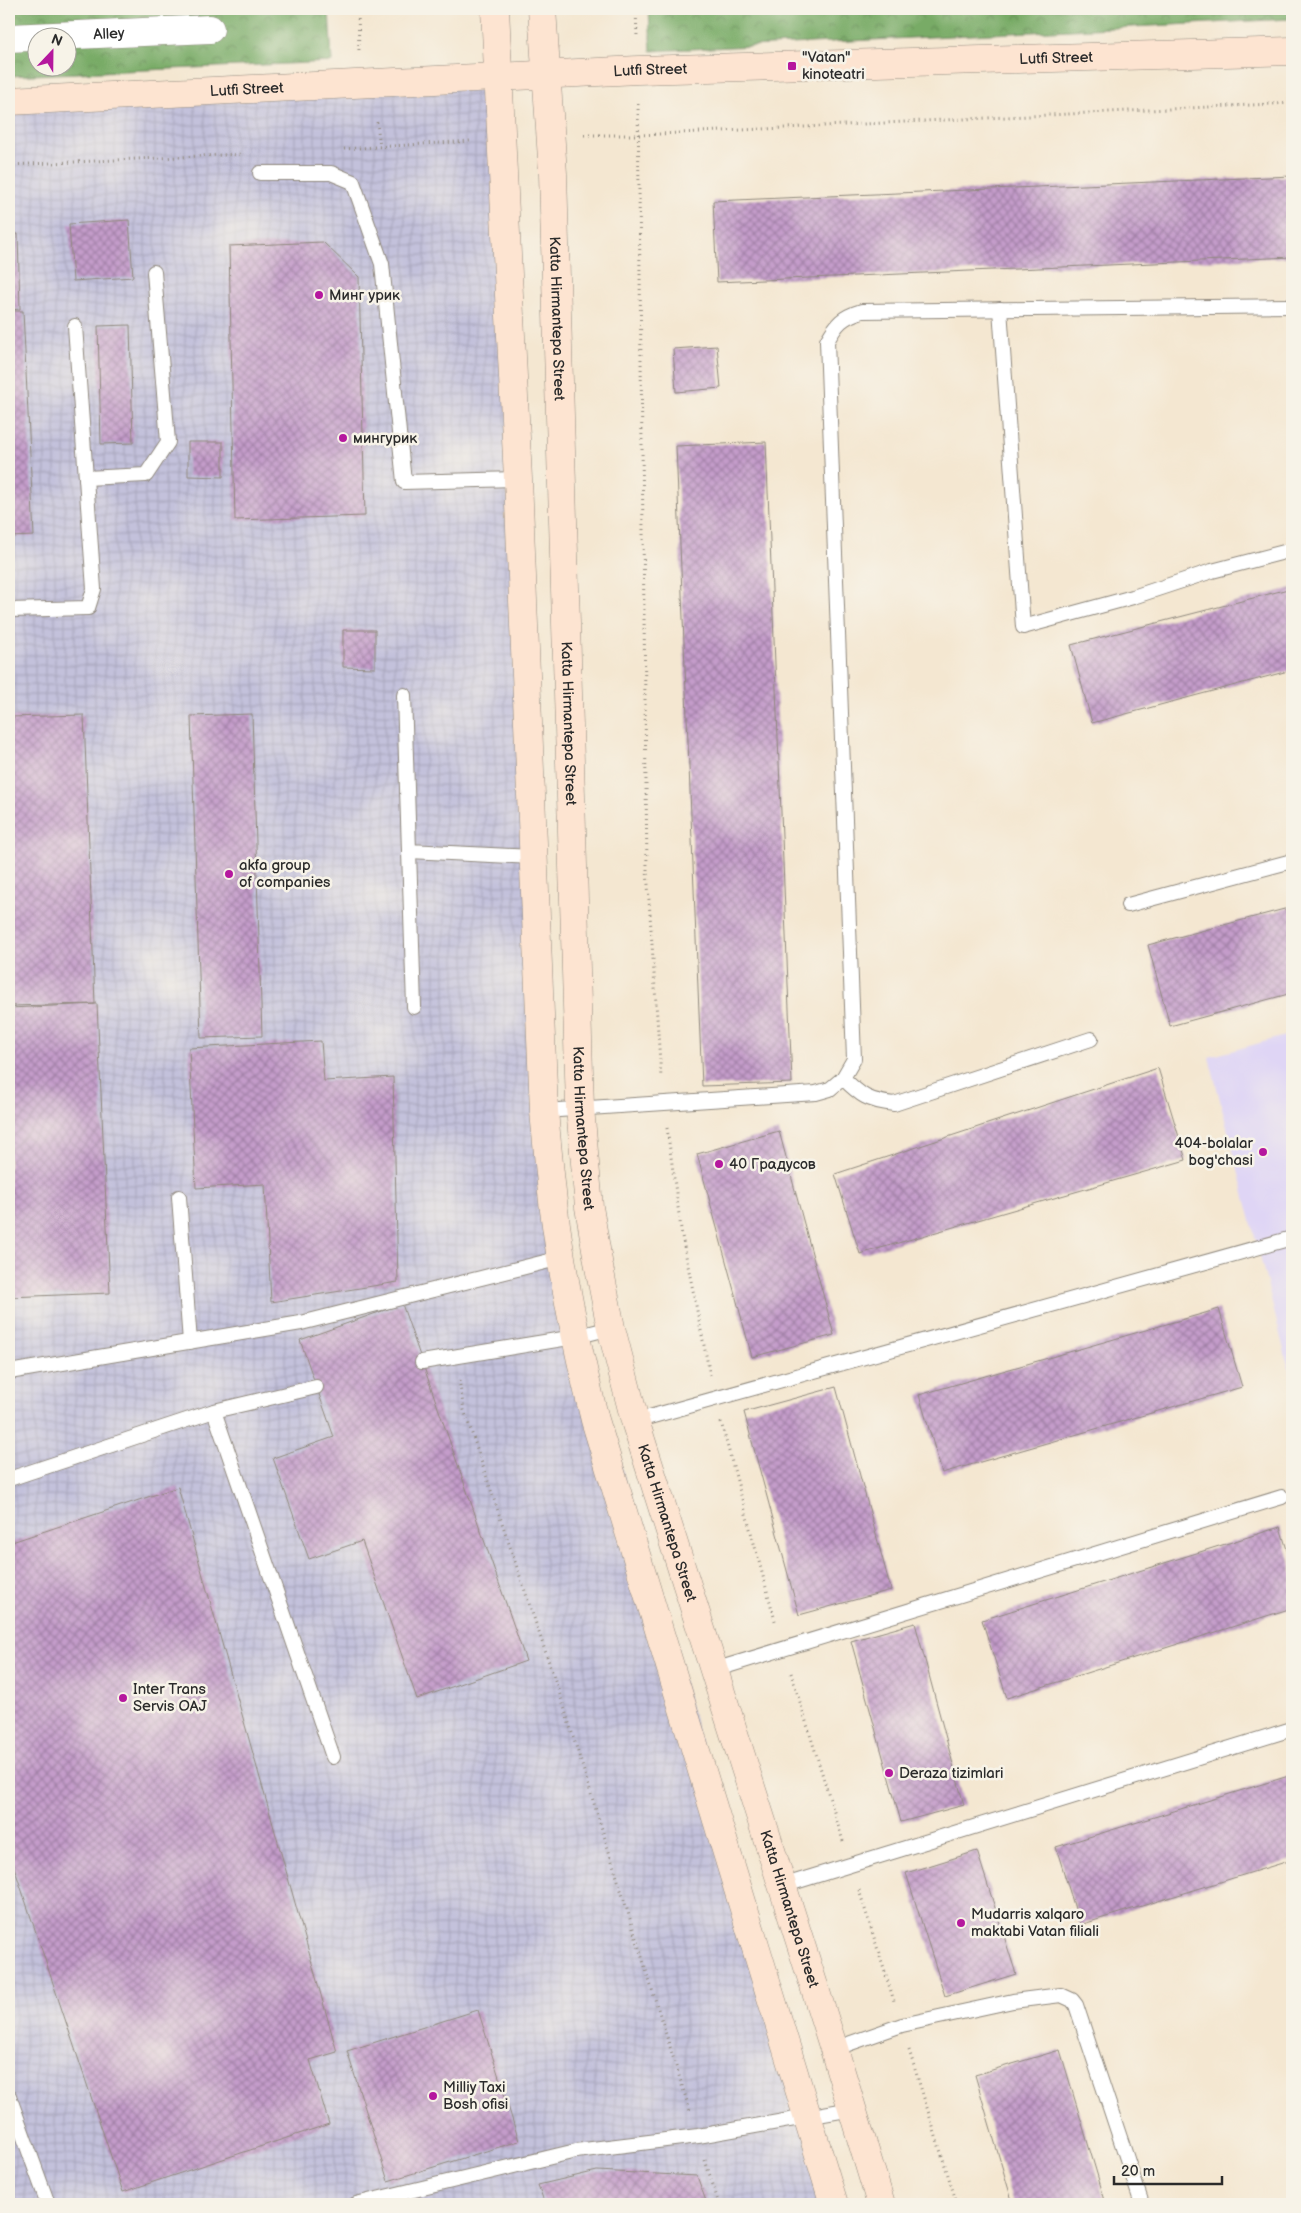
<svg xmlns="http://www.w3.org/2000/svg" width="1301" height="2213" font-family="'Balsamiq Sans',sans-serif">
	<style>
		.built { fill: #dfd5f5 }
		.industrial { fill: url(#industrial-grid) }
		.forest { fill: url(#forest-crowns); stroke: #526b48; fill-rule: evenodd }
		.building { fill: url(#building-cross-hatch) }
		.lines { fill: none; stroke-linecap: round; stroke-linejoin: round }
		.lane-casing { stroke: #90897e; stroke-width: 16 }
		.street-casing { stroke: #90897e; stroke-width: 29 }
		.secondary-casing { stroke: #90897e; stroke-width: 29 }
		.path { stroke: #90897e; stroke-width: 3; stroke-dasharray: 1 4; stroke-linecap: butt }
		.lane { stroke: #fff; stroke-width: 14 }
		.street { stroke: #fff; stroke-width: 28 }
		.secondary { stroke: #fde4d1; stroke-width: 28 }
		.poi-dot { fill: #b5179e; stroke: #f7f3e8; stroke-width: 2 }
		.labels { text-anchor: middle; stroke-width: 5; stroke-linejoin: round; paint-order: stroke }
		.street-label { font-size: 15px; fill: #2b2b2b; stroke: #f7f3e8 }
		.poi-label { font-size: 15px; fill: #2b2b2b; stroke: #f7f3e8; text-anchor: start }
	</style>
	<defs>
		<pattern id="industrial-grid" width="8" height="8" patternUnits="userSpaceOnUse" patternTransform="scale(1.25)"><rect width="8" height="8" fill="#c3c1db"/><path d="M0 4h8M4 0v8" fill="none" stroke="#a8a6bc"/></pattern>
		<pattern id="forest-crowns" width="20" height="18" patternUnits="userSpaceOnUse" patternTransform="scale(1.25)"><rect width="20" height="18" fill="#78ab66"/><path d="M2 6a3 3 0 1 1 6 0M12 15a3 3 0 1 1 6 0" fill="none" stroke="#638b54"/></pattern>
		<pattern id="building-cross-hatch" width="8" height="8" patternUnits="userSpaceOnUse" patternTransform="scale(1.25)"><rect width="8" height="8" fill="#c49cca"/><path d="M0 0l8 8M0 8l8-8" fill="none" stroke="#9f7fa4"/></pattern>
	</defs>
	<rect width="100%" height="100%" fill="#f7f3e8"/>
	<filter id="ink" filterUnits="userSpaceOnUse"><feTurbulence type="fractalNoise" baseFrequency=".02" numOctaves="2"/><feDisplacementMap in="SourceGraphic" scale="10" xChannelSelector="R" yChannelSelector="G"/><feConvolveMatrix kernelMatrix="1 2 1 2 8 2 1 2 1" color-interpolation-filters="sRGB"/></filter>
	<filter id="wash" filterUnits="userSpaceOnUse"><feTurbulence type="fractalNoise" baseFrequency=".0096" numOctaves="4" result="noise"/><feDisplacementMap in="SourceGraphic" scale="20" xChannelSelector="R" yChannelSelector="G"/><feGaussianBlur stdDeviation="1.12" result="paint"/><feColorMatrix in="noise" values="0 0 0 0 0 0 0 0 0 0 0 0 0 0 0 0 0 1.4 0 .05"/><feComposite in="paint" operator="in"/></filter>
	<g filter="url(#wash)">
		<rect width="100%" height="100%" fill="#f4e7d1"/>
		<path class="built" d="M1292,1034V1381L1209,1057Z"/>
		<path class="industrial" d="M497,77L561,1258L834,2204H9V101Z"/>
		<g class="forest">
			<path d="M9,9H329L332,62L9,76ZM38,38H68V68H38Z"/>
			<path d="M649,9H1292V19L651,51Z"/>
		</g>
		<g id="blocks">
			<g class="building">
				<path d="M1292,176V257L717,282L713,201Z"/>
				<path d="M129,220L133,277L73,281L69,224Z"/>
				<path d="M9,234H18L20,309L9,310Z"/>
				<path d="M323,242L359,277L365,516L235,520L229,246Z"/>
				<path d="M9,311H23L34,536L9,537Z"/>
				<path d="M130,325L133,443L101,444L98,326Z"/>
				<path d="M717,346L721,388L676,392L673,349Z"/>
				<path d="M188,442H223V477L188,476Z"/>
				<path d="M766,442L792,1083L702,1086L676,446Z"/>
				<path d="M1292,588V670L1092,723L1071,645Z"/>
				<path d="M343,630H375V668L343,667Z"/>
				<path d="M252,714L262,1036L201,1038L191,716Z"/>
				<path d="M84,715L95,1004L9,1006V717Z"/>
				<path d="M1292,907V993L1170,1026L1148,945Z"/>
				<path d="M97,1004L110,1293L9,1297V1008Z"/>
				<path d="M321,1041L324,1081L393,1077L398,1282L271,1302L265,1184L196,1188L189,1048Z"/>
				<path d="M1158,1068L1186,1160L860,1254L835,1174Z"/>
				<path d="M779,1131L834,1335L752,1357L697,1154Z"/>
				<path d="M402,1304L526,1661L417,1699L362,1541L309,1559L273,1458L334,1437L300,1340Z"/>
				<path d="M1219,1309L1242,1387L942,1473L919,1395Z"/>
				<path d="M836,1387L891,1590L799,1615L744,1412Z"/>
				<path d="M178,1487L337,2052L310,2060L329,2124L123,2192L9,1852V1543Z"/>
				<path d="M1280,1527L1292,1566V1608L1007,1698L982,1620Z"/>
				<path d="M915,1623L964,1805L901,1822L851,1641Z"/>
				<path d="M1292,1775V1860L1080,1925L1056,1847Z"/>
				<path d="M977,1851L1016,1974L945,1996L906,1873Z"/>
				<path d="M478,2010L519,2141L388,2181L347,2051Z"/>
				<path d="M1060,2050L1106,2204H1013L975,2075Z"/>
				<path d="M597,2171L697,2176L707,2204H545L538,2185Z"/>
				<path d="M9,2185L16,2204H9Z"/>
			</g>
		</g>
	</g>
	<g filter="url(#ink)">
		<use href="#blocks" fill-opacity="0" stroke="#90897e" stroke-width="1"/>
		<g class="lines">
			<defs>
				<g id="lane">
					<path d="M260,173H331L353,182L382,264L404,482L518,479"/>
					<path d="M1000,309L1023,627L1133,597L1212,571L1292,550"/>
					<path d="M86,478L146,475L168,442L154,272"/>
					<path d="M9,610L88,608L94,589L75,326"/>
					<path d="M404,695L409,851L533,857"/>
					<path d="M409,851L414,1007"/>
					<path d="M1128,905L1292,861"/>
					<path d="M1091,1039L894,1104C868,1101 861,1096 843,1078L854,1059L827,341C837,323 842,317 862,311L1292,306"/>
					<path d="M544,1111L816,1093L830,1089L843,1078"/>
					<path d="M179,1197L190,1342"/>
					<path d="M422,1362L575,1337L611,1328"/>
					<path d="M9,1372L301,1323L561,1258"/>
					<path d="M214,1411L333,1757"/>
					<path d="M635,1421L1292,1238"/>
					<path d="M9,1479L214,1411L316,1387"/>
					<path d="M714,1670L1282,1497"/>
					<path d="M782,1886L1292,1729"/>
					<path d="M834,2049L902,2025L1013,2001L1061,1995L1072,2000L1076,2005L1142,2204"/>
					<path d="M9,2096L48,2204"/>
					<path d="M356,2204L576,2151L698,2136L852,2109"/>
				</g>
				<g id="street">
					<path id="s1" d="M9,38L210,29"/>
				</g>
				<g id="secondary">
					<path d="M495,9L518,479L544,1111C547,1144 550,1177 554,1210C563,1281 578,1351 595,1420L834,2204"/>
					<path id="s2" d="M542,9L553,174L580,1108L589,1207L599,1267L611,1328L635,1421L834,2049L881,2204"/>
					<path id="s3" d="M9,101L638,70L1292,51"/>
				</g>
			</defs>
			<use href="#lane" class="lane-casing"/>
			<use href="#street" class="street-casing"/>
			<use href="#secondary" class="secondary-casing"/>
			<g class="path">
				<path d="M358,9L359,52"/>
				<path d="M636,9L637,37"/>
				<path d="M638,104L647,870L661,1077"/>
				<path d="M377,122L380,147"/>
				<path d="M584,135H640L1292,103"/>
				<path d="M344,149L470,141"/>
				<path d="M9,165L243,154"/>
				<path d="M667,1128L682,1236L710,1375"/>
				<path d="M459,1380L464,1410L562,1701L690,2111"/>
				<path d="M721,1422L776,1624"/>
				<path d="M791,1673L843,1841"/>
				<path d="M859,1890L894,2001"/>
				<path d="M909,2050L957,2204"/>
				<path d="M705,2160L719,2204"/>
			</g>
			<use href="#lane" class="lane"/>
			<use href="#street" class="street"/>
			<use href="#secondary" class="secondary"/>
		</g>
	</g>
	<g class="poi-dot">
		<rect x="787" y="61" width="10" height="10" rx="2.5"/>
		<circle cx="319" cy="295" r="5"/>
		<circle cx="343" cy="438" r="5"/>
		<circle cx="229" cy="874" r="5"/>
		<circle cx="1263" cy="1152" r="5"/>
		<circle cx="719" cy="1164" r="5"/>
		<circle cx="123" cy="1698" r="5"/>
		<circle cx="889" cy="1773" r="5"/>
		<circle cx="961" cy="1923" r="5"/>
		<circle cx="433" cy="2096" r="5"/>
	</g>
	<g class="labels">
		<g class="street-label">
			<text dy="5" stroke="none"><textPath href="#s1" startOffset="100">Alley</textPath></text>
			<text dy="5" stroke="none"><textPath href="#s3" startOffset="1048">Lutfi Street</textPath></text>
			<text dy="5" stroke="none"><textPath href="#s3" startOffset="642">Lutfi Street</textPath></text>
			<text dy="5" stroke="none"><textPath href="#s3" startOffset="238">Lutfi Street</textPath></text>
			<text dy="5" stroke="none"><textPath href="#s2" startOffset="310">Katta Hirmаntepa Street</textPath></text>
			<text dy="5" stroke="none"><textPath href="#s2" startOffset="715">Katta Hirmаntepa Street</textPath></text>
			<text dy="5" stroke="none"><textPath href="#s2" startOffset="1120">Katta Hirmаntepa Street</textPath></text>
			<text dy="5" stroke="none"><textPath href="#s2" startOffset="1525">Katta Hirmаntepa Street</textPath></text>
			<text dy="5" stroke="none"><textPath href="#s2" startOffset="1930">Katta Hirmаntepa Street</textPath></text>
		</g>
		<g class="poi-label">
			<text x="802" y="62">"Vatan"<tspan x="802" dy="17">kinoteatri</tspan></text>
			<text x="329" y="300">Минг урик</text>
			<text x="353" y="443">мингурик</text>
			<text x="239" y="870">akfa group<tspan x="239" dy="17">of companies</tspan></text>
			<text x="1253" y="1148" text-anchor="end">404-bolalar<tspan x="1253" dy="17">bog'chasi</tspan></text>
			<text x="729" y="1169">40 Градусов</text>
			<text x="133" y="1694">Inter Trans<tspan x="133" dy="17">Servis OAJ</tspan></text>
			<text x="899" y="1778">Deraza tizimlari</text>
			<text x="971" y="1919">Mudarris xalqaro<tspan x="971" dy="17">maktabi Vatan filiali</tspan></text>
			<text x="443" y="2092">Milliy Taxi<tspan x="443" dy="17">Bosh ofisi</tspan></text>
		</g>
	</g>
	<rect width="1301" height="2213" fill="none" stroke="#f7f3e8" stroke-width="30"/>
	<g transform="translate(52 52) rotate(22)"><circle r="24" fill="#f7f3e8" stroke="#a5a39c"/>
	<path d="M0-4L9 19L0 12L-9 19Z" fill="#b5179e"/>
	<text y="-8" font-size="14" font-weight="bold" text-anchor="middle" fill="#2b2b2b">N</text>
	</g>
	<path d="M1114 2176v8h108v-8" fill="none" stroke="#2b2b2b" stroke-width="2.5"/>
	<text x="1121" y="2176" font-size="15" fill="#2b2b2b" stroke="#f7f3e8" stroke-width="4" paint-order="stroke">20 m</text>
</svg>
